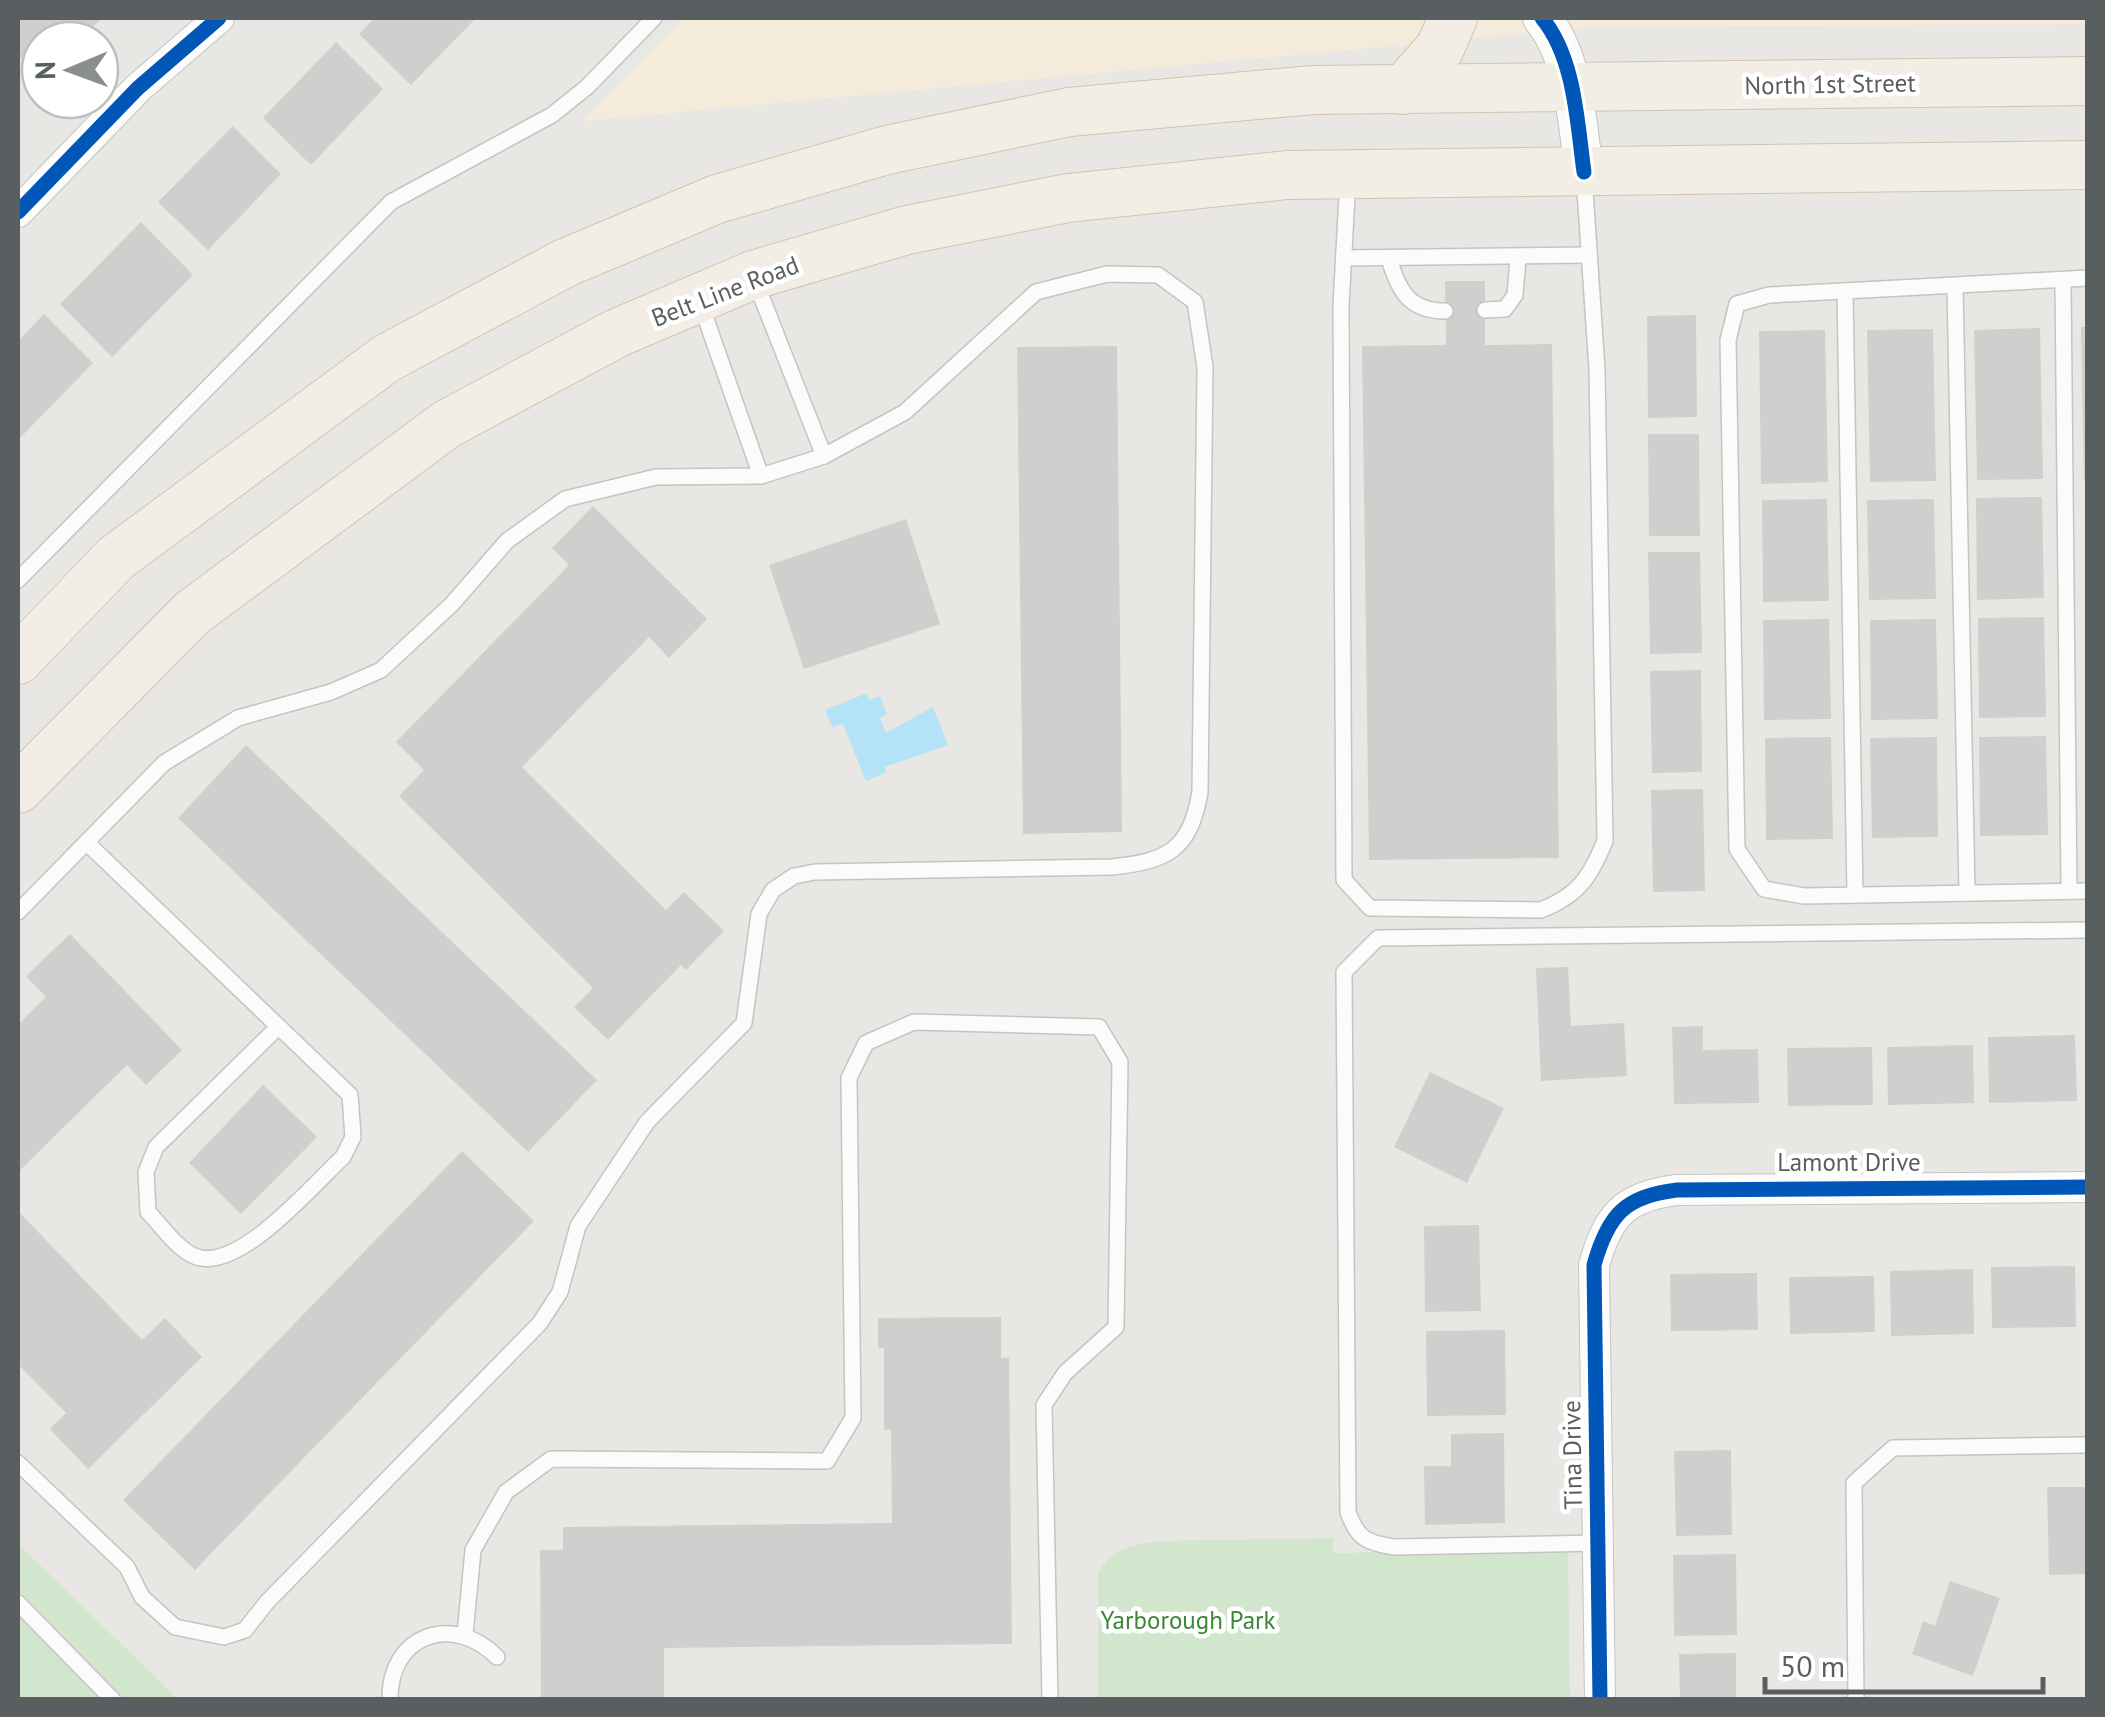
<svg xmlns="http://www.w3.org/2000/svg" width="2105" height="1717" font-family="'PT Sans',sans-serif">
	<style>
		.commercial { fill: #f5ebda }
		.green { fill: #d2e6cd }
		.water { fill: #b4e3f7 }
		.building { fill: #d1cfcd }
		.lines { fill: none; stroke-linecap: round; stroke-linejoin: round }
		.service-casing { stroke: #c4c4c3; stroke-width: 18 }
		.minor-casing { stroke: #c4c4c3; stroke-width: 32 }
		.tertiary-casing { stroke: #c4c4c3; stroke-width: 40 }
		.primary-casing { stroke: #d2c4b0; stroke-width: 50 }
		.service { stroke: #fcfbfb; stroke-width: 15 }
		.minor { stroke: #fcfbfb; stroke-width: 30 }
		.tertiary { stroke: #fcfbfb; stroke-width: 38 }
		.primary { stroke: #f2eee6; stroke-width: 48 }
		.cycleway-casing { stroke: #fff; stroke-width: 21 }
		.cycleway { stroke: #0057b8; stroke-width: 15 }
		.labels { text-anchor: middle; stroke-width: 9; stroke-linejoin: round; paint-order: stroke }
		.street-label { font-size: 25px; fill: #595e61; stroke: #fff }
		.park-label { font-size: 25px; fill: #398633; stroke: #fff }
	</style>
	<rect width="100%" height="100%" fill="#e9e7e3"/>
	<path class="commercial" d="M683,18H2087V24L1597,27L582,121Z"/>
	<g class="green">
		<path d="M1333,1538V1553L1568,1549L1570,1699L1098,1700V1573C1112,1549 1132,1544 1159,1541Z"/>
		<path d="M18,1544L178,1699H18Z"/>
	</g>
	<path class="water" d="M867,693L869,700L880,696L887,714L880,718L886,733L933,707L948,745L885,767L886,773L866,781L843,724L832,727L825,710Z"/>
	<g class="building">
		<path d="M18,18H102L79,40H40V78L18,55Z"/>
		<path d="M374,18H476L411,85L359,34Z"/>
		<path d="M336,42L383,89L311,165L263,118Z"/>
		<path d="M233,126L281,174L208,250L158,202Z"/>
		<path d="M141,222L193,275L112,357L60,304Z"/>
		<path d="M1445,281H1485V345L1552,344L1559,858L1369,860L1362,346L1446,345Z"/>
		<path d="M44,314L93,363L20,438L18,341Z"/>
		<path d="M1696,315L1697,417L1648,418L1647,316Z"/>
		<path d="M2081,327H2088V479L2084,480Z"/>
		<path d="M2040,328L2043,479L1977,480L1974,330Z"/>
		<path d="M1933,329L1936,481L1870,482L1867,330Z"/>
		<path d="M1825,330L1828,482L1761,484L1759,331Z"/>
		<path d="M1117,346L1122,832L1023,834L1017,347Z"/>
		<path d="M1648,434H1699L1700,536H1649Z"/>
		<path d="M2042,497L2044,598L1977,600L1976,498Z"/>
		<path d="M1827,499L1829,601L1763,602L1762,500Z"/>
		<path d="M1934,499L1936,599L1869,600L1867,500Z"/>
		<path d="M593,506L707,619L669,658L649,637L522,767L666,910L684,892L724,931L686,970L681,965L608,1040L574,1007L593,988L399,796L424,770L396,742L569,565L552,548Z"/>
		<path d="M906,519L940,624L804,669L769,565Z"/>
		<path d="M1648,552H1700L1702,653L1650,654Z"/>
		<path d="M2044,617L2046,717L1979,718L1978,618Z"/>
		<path d="M1829,619L1831,719L1764,720L1763,620Z"/>
		<path d="M1936,619L1938,719L1871,720L1870,620Z"/>
		<path d="M1701,670L1702,772L1652,773L1650,671Z"/>
		<path d="M2046,736L2048,835L1980,836L1979,737Z"/>
		<path d="M1831,737L1833,839L1766,840L1765,738Z"/>
		<path d="M1937,737L1938,837L1872,838L1870,738Z"/>
		<path d="M246,745L597,1080L528,1152L178,818Z"/>
		<path d="M1703,789L1705,891L1653,892L1651,790Z"/>
		<path d="M70,934L182,1050L146,1085L127,1065L18,1172V1025L46,997L26,976Z"/>
		<path d="M1568,967L1571,1026L1624,1023L1627,1076L1541,1081L1536,968Z"/>
		<path d="M1703,1026V1050L1758,1049L1759,1103L1674,1104L1672,1027Z"/>
		<path d="M2075,1035L2077,1101L1989,1103L1988,1037Z"/>
		<path d="M1973,1045L1974,1103L1888,1105L1887,1047Z"/>
		<path d="M1872,1047L1873,1105L1788,1106L1787,1048Z"/>
		<path d="M1430,1072L1504,1108L1467,1183L1394,1147Z"/>
		<path d="M263,1085L317,1137L241,1214L189,1163Z"/>
		<path d="M462,1151L534,1221L195,1570L123,1500Z"/>
		<path d="M18,1211L142,1340L165,1318L202,1357L88,1469L50,1429L66,1413L18,1364Z"/>
		<path d="M1479,1225L1481,1311L1425,1312L1424,1226Z"/>
		<path d="M2075,1266L2076,1327L1992,1328L1991,1267Z"/>
		<path d="M1973,1269L1974,1334L1891,1336L1890,1271Z"/>
		<path d="M1757,1273L1758,1330L1671,1331L1670,1274Z"/>
		<path d="M1874,1276L1875,1332L1790,1334L1789,1277Z"/>
		<path d="M1001,1317V1358H1009L1012,1644L664,1648V1700H541L540,1550H563V1527L892,1523L891,1430H884V1348H878V1318Z"/>
		<path d="M1505,1330L1506,1415L1427,1416L1426,1331Z"/>
		<path d="M1504,1433L1505,1523L1425,1525L1424,1466H1451V1434Z"/>
		<path d="M1731,1450L1732,1535L1676,1536L1674,1451Z"/>
		<path d="M2047,1487H2088V1574L2049,1575Z"/>
		<path d="M1736,1554L1737,1635L1674,1636L1673,1555Z"/>
		<path d="M1950,1581L2000,1598L1973,1676L1912,1654L1923,1621L1935,1626Z"/>
		<path d="M1736,1653V1700H1680L1679,1654Z"/>
	</g>
	<g class="lines">
		<defs>
			<g id="service">
				<path d="M1348,177L1341,306L1344,880L1370,908L1541,910C1579,895 1590,877 1605,841L1597,370L1584,176"/>
				<path d="M1344,258L1589,255"/>
				<path d="M1389,259C1399,291 1409,311 1445,311"/>
				<path d="M754,278L824,456"/>
				<path d="M2088,278L1769,295L1737,304L1728,340L1737,849L1764,889L1804,896L2088,891"/>
				<path d="M2063,282L2069,891"/>
				<path d="M1955,286L1967,893"/>
				<path d="M1845,291L1855,895"/>
				<path d="M701,305L761,476"/>
				<path d="M1485,310L1505,309L1515,295L1518,258"/>
				<path d="M18,580L391,202L552,115L587,87L654,18"/>
				<path d="M87,843L350,1095L353,1137L343,1157C313,1185 244,1266 201,1258C181,1255 162,1226 148,1212L146,1172L156,1147L278,1027"/>
				<path d="M18,912L164,763L238,718L331,692L381,670L452,604L507,541L565,499L656,477L761,476L824,456L905,412L1036,292L1107,274L1158,275L1195,302L1205,367L1200,792C1190,850 1168,861 1112,867L815,872L794,876L773,890L759,914L744,1023L647,1122L578,1226L560,1292L540,1323L267,1602L245,1630L224,1637L175,1627L142,1597L127,1567L18,1463"/>
				<path d="M1598,1543L1394,1547C1366,1543 1357,1538 1348,1512L1344,972L1378,938L2088,930"/>
				<path d="M18,1603L113,1700"/>
				<path d="M465,1634L473,1550L506,1492L551,1459L827,1461L853,1418L849,1078L866,1043L914,1022L1099,1027L1120,1062L1116,1327L1065,1373L1044,1405L1050,1700"/>
				<path d="M390,1700C389,1634 453,1613 497,1657"/>
				<path d="M1856,1700L1854,1483L1893,1448L2088,1445"/>
			</g>
			<g id="minor">
				<path d="M18,212L138,88L219,18"/>
				<path d="M1600,1700L1594,1265C1608,1215 1625,1196 1677,1190L2088,1187"/>
			</g>
			<path id="tertiary" d="M1542,18C1575,58 1577,122 1584,172"/>
			<g id="primary">
				<path d="M1403,90L1440,48L1453,18"/>
				<path d="M18,660L116,558L387,358L565,263L717,199L887,150L1069,112L1313,90L2088,81"/>
				<path d="M18,789L192,613L447,424L617,333L753,275L907,230L1068,198L1287,175L2088,165"/>
			</g>
		</defs>
		<use href="#service" class="service-casing"/>
		<use href="#minor" class="minor-casing"/>
		<use href="#tertiary" class="tertiary-casing"/>
		<use href="#primary" class="primary-casing"/>
		<use href="#service" class="service"/>
		<use href="#minor" class="minor"/>
		<use href="#tertiary" class="tertiary"/>
		<use href="#primary" class="primary"/>
		<defs>
			<g id="cycleway">
				<path d="M1542,18C1575,58 1577,122 1584,172"/>
				<path d="M18,212L138,88L219,18"/>
				<path d="M1600,1700L1594,1265C1608,1215 1625,1196 1677,1190L2088,1187"/>
			</g>
		</defs>
		<use href="#cycleway" class="cycleway-casing"/>
		<use href="#cycleway" class="cycleway"/>
	</g>
	<g class="labels">
		<g class="street-label">
			<text transform="translate(1830 84) rotate(-1)" y="9">North 1st Street</text>
			<text transform="translate(725 291) rotate(-21)" y="9">Belt Line Road</text>
			<text x="1849" y="1171">Lamont Drive</text>
			<text transform="translate(1572 1455) rotate(-91)" y="9">Tina Drive</text>
		</g>
		<g class="park-label">
			<text x="1188" y="1629">Yarborough Park</text>
		</g>
	</g>
	<rect width="2105" height="1717" fill="none" stroke="#595e61" stroke-width="40"/>
	<g transform="translate(70 70) rotate(269)"><circle r="48" fill="#ffffff" stroke="#bdbfc0" stroke-width="2.5"/>
	<path d="M0-8L18 38L0 25L-18 38Z" fill="#8b8e8e"/>
	<text y="-15" font-size="28" font-weight="bold" text-anchor="middle" fill="#595e61">N</text>
	</g>
	<path d="M1765 1677v15h278v-15" fill="none" stroke="#595e61" stroke-width="5"/>
	<text x="1780" y="1677" font-size="30" fill="#595e61" stroke="#ffffff" stroke-width="8" paint-order="stroke">50 m</text>
</svg>
